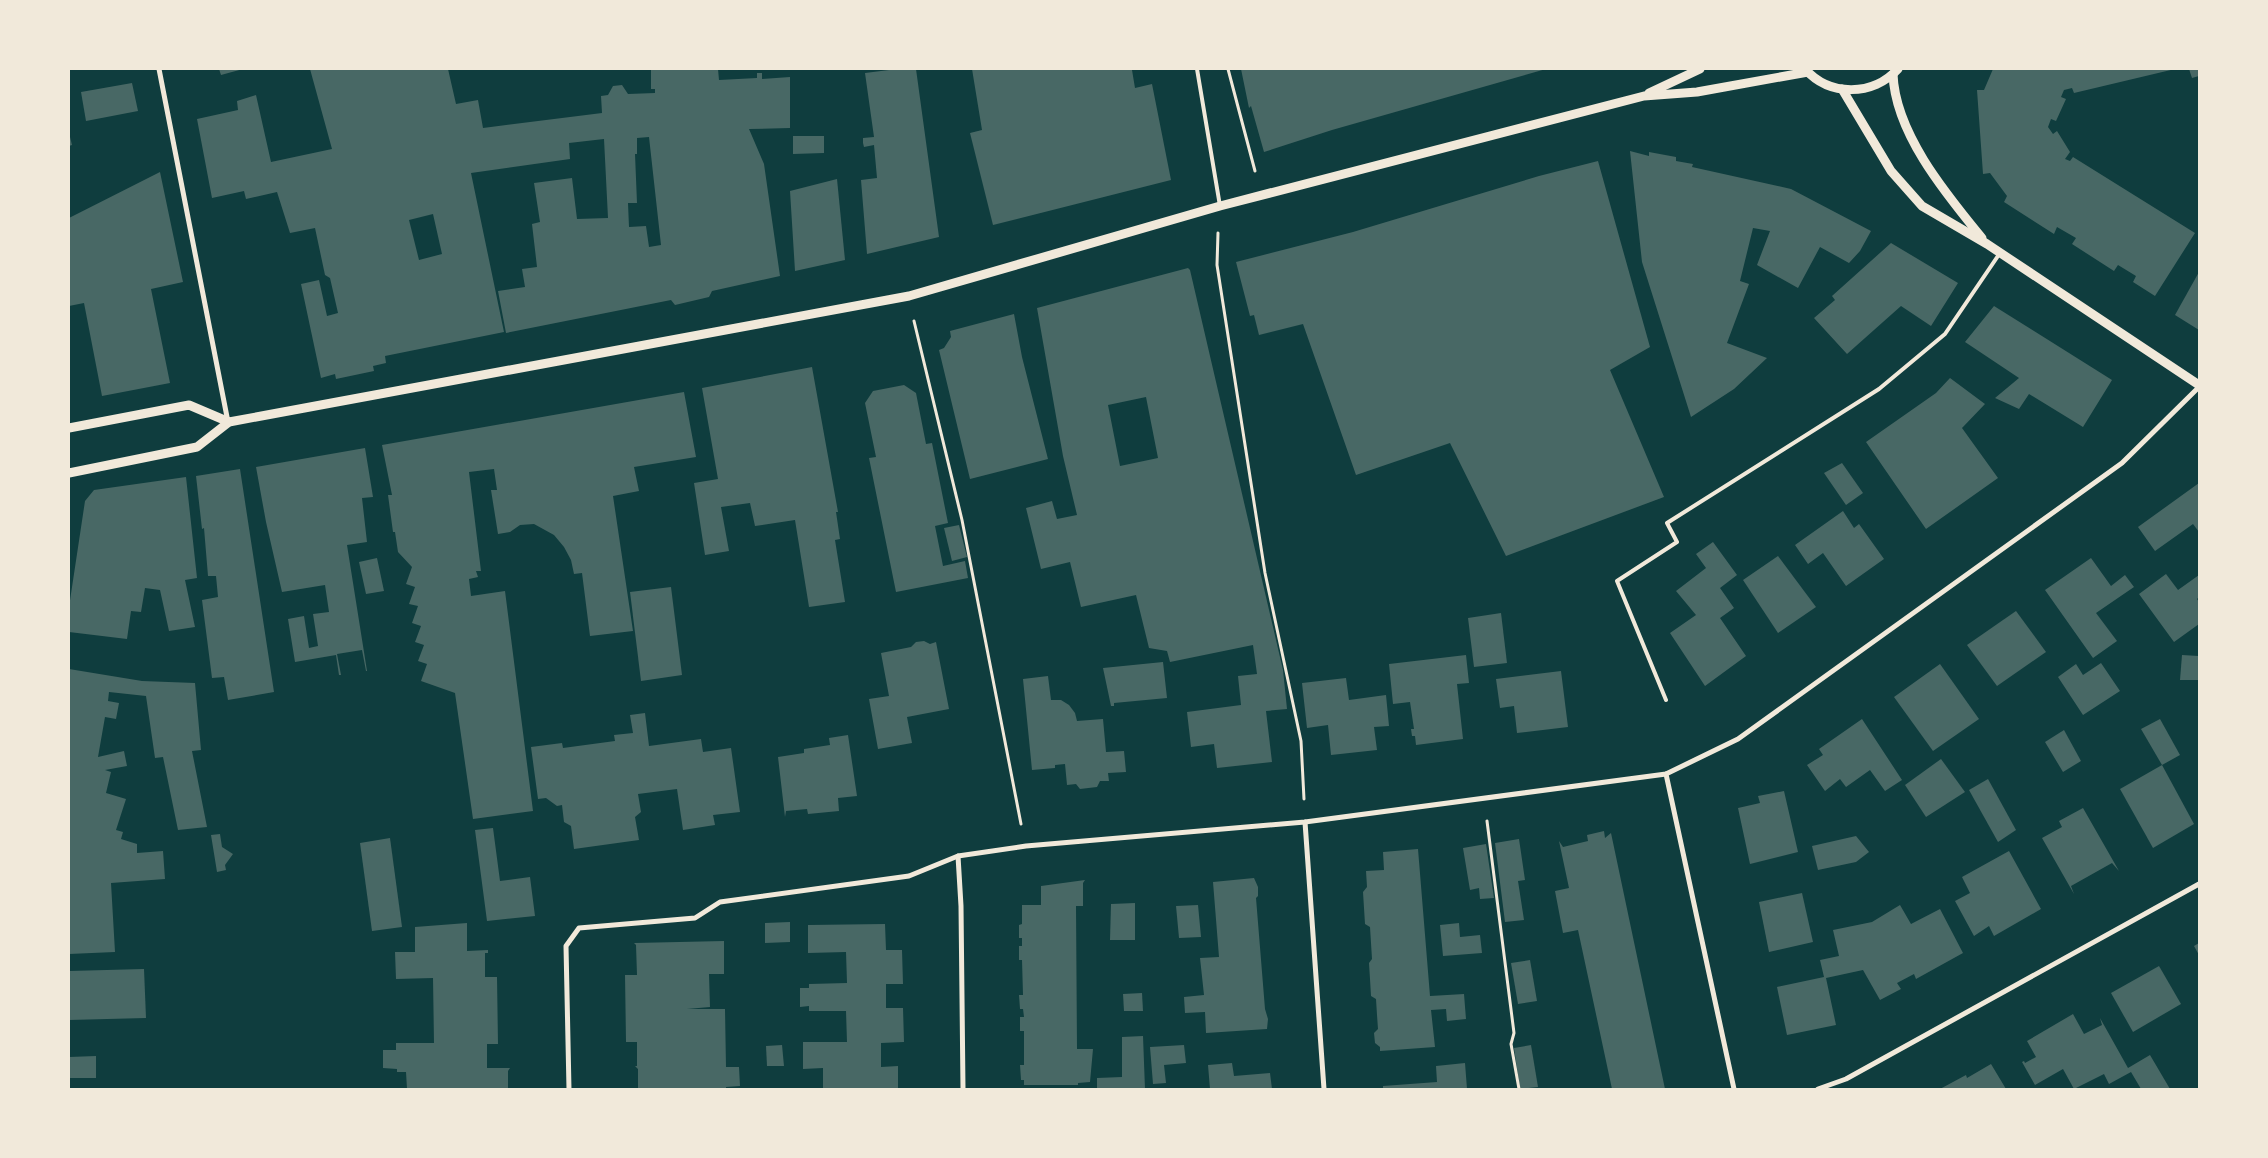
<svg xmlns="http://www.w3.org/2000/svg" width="2268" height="1158" font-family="'Nunito Sans',sans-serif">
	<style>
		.building { fill: #486865; fill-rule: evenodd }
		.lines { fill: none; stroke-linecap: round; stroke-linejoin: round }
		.path { stroke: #f1e9da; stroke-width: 3 }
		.service { stroke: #f1e9da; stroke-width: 4 }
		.minor { stroke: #f1e9da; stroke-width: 5 }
		.tertiary { stroke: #f1e9da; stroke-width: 9 }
	</style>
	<rect width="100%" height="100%" fill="#0f3d3e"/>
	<g class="building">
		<path d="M219,69H243L221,75Z"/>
		<path d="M310,69H448L456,104L478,100L483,128L602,113L601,96L608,95L613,86L622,85L628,94L655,93V89H651V69H718L719,80L757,78V73H762V79L790,77V128L749,129L764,164L780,276L712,291L709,297L675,305L671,300L506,333L498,291L525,287L522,269L537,267L532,224L540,222L534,183L572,178L577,219L608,218L604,139L569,143L570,159L471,173L504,332L385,356L386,363L373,366L374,371L336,379L335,374L321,378L301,284L319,280L327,316L338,313L330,278L325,275L315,228L290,233L277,192L246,199L244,191L212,198L197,119L238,110L237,101L256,95L271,162L332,149ZM649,137L661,245L649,247L646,226L629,227L628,203H637L635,154H637V138ZM433,214L442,254L419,260L409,220Z"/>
		<path d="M897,69H916L939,237L867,254L861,180L877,178L874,145L864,147L863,143V138L874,137L865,73Z"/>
		<path d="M972,69L1132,70L1135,88L1152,84L1171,180L993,225L970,133L982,130Z"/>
		<path d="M1241,69H1546L1332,130L1264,152L1251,106L1249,108Z"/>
		<path d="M1993,69H2175L2074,93L2072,88L2064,90L2061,97L2066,99L2056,121L2051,119L2048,127L2053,134L2057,131L2070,152L2065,159L2070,161L2073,157L2195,233L2155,296L2133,282L2136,276L2118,265L2114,271L2072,244L2076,238L2057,227L2054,234L2004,202L2007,196L1990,173L1983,174L1977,90H1984Z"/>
		<path d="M2189,69H2199V76L2192,78Z"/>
		<path d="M132,83L138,111L86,121L81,92Z"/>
		<path d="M69,133L72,145L69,146Z"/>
		<path d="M793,136H824V153L793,154Z"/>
		<path d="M1630,151L1649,156V152L1676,157V161L1693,164L1692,167L1791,189L1871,231L1860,251L1849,263L1820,247L1798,288L1757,265L1770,231L1753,228L1740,281L1749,284L1727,343L1767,358L1734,389L1691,417L1642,262Z"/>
		<path d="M1598,161L1650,347L1610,370L1664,497L1506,556L1450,443L1356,475L1303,324L1259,335L1254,315L1250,316L1236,262L1353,232L1539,176Z"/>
		<path d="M160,172L183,282L151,289L170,383L102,396L84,303L69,306V218Z"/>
		<path d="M837,179L845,260L795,271L790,191Z"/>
		<path d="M1891,243L1958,283L1931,326L1901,306L1847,354L1814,318L1835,300L1832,296Z"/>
		<path d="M1188,268L1190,270L1283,670L1287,709L1266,711L1272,762L1217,768L1214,744L1191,747L1187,712L1241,705L1238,676L1257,674L1253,645L1170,662L1167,651L1149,648L1136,595L1081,607L1070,562L1041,569L1026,508L1052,501L1057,519L1077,515L1063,456L1037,308ZM1146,397L1158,458L1120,466L1108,405Z"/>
		<path d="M2199,272V330L2175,315Z"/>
		<path d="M1994,306L2112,380L2083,427L2029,394L2019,409L1995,398L2019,378L1965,342Z"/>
		<path d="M1014,314L1022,357L1048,459L970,479L939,350L944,348L951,337L950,331Z"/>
		<path d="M812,367L838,512H836L840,539L835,540L845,602L809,607L795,520L755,526L750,503L721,507L729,551L705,555L694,483L718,479L702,388Z"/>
		<path d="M1950,378L1985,404L1962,428L1998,478L1926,529L1866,442L1936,393Z"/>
		<path d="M904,385L916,393L926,444L932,443L948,523L935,526L943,566L965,561L968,578L896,592L869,458L876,457L865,403L873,391Z"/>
		<path d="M684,392L696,457L634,467L639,491L613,496L633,631L590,636L582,573L574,574L571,560L564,547L554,535L534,524L520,525L510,532L498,534L491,490H497L494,469L469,472L481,571H476L478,577L469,579L471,596L505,591L533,811L473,819L455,693L421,681L427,664L418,661L424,645L415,642L421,626L412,623L418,606L409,604L415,587L406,584L412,567L398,552L395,532H393L388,495H392L382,445Z"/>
		<path d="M365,448L373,497L362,498L367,542L347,545L367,671H366L362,650L337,654L341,675H339L336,655L295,662L288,619L304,616L309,648L318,646L313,614L329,612L325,585L282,592L266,522L256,467Z"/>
		<path d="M1842,463L1863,493L1846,505L1824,473Z"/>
		<path d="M240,469L274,692L228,700L224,677L212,678L202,600L218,597L216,576H208L204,528L202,529L196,476Z"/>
		<path d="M186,477L197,578L185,580L195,627L169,631L160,590L145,588L141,612L131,611L127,639L69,632V607L85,501L94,490Z"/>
		<path d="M2199,483V532L2193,524L2155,551L2138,527Z"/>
		<path d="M1843,511L1854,528L1859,524L1884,559L1846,586L1823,553L1808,564L1795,545Z"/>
		<path d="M959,525L967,557L952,561L944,528Z"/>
		<path d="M1713,542L1737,575L1720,588L1734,608L1720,618L1746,656L1705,686L1670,633L1696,615L1676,591L1706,568L1696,554Z"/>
		<path d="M1778,556L1816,607L1778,633L1743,580Z"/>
		<path d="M377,558L384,591L366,594L359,562Z"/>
		<path d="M2091,558L2111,586L2125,575L2134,587L2096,613L2117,641L2093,658L2045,590Z"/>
		<path d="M2166,574L2178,590L2199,575V597L2197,599L2199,602V624L2174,642L2139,594Z"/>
		<path d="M671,587L682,675L641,681L630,592Z"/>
		<path d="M2016,611L2046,652L1997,686L1967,645Z"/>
		<path d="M1501,613L1507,663L1474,667L1468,618Z"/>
		<path d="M924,641L930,644L936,642L949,709L907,717L912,743L878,749L869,699L889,696L881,653L911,647L916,642Z"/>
		<path d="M1466,655L1469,683L1457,684L1463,739L1416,745L1415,736H1412L1411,729H1414L1410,702L1393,704L1389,664Z"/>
		<path d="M2182,655L2199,656V680H2180Z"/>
		<path d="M1163,662L1167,698L1114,703V706H1111L1103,668Z"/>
		<path d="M2101,663L2120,691L2083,715L2058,677L2076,664L2083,675Z"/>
		<path d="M1940,664L1979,719L1933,751L1894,697Z"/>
		<path d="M69,669L142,681L195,683L201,750L192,751L207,827L178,830L163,757L155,758L146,696L109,692L108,701L119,703L116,719L105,717L98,757L124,751L127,766L105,770L111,772L106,793L126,799L116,830L123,832L121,839L137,844V853L163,851L165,879L111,883L115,952L69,954Z"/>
		<path d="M1561,671L1568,727L1517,733L1514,706L1500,708L1496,679Z"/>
		<path d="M1048,676L1051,700H1061L1069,705L1075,713L1077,721L1103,719L1106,752L1124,751L1126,772L1108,773L1109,781H1100L1097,787L1080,789L1076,784L1067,785L1065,764L1055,765V768L1032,770L1023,679Z"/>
		<path d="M1346,678L1349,700L1386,695L1389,726L1374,727L1377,750L1331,755L1328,725L1307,728L1302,683Z"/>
		<path d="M645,713L649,746L701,739L703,752L731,748L740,812L713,815L715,825L683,830L677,789L638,794L641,812L635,817L639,840L574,849L571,826L564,822L562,805L557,806L546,798L538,799L531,747L562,743L563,748L615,741L614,735L633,733L630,715Z"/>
		<path d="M1862,719L1902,780L1885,791L1870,770L1846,787L1840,779L1825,791L1807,765L1823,755L1819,749Z"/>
		<path d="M2160,719L2180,755L2162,765L2141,729Z"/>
		<path d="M2064,730L2081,761L2063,772L2045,742Z"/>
		<path d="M848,735L857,796L838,798L839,811L808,814L807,809L786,811L785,817L778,757L804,753V749L830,745L829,738Z"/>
		<path d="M1941,759L1965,792L1926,817L1905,785Z"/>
		<path d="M2162,765L2194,824L2153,848L2120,789Z"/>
		<path d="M1988,779L2016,830L1998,842L1969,790Z"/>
		<path d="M1784,791L1798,852L1750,864L1738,808L1760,803L1758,796Z"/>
		<path d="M2083,808L2119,871L2112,863L2071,886L2074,894L2042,838L2062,827L2059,821Z"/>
		<path d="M493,828L500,881L530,877L535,916L487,921L475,830Z"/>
		<path d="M1604,831L1605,838L1611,833L1665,1089H1612L1578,930L1563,933L1555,891L1569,888L1559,841L1563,847L1588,841L1587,835Z"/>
		<path d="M220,834L222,847L233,854L225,865L226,870L217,872L211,835Z"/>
		<path d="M1856,836L1869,852L1856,862L1818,870L1812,846Z"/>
		<path d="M390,838L402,927L372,931L360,843Z"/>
		<path d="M1519,839L1525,880L1518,881L1524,920L1505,922L1495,843Z"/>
		<path d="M1486,844L1494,898L1480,899L1479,888L1470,890L1463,848Z"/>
		<path d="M1418,849L1430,996L1464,994L1466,1019L1447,1021L1446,1009L1431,1010L1435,1047L1380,1051V1047L1375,1043L1374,1033L1378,1029L1377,1015L1376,999L1371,996L1370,979L1369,963L1372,959L1370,927L1365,924L1363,892L1367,887L1366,871L1384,870L1383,852Z"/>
		<path d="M2009,851L2041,909L1994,936L1989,926L1974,936L1955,901L1970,893L1962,877Z"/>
		<path d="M1254,878L1258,887V896L1256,898L1265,1009L1268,1019L1267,1029L1206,1033L1205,1012L1185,1013L1184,997L1204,995L1200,958L1219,957L1213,882Z"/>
		<path d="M1085,880L1083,883V906H1076L1077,1049H1093L1090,1082L1078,1083V1085H1024V1080H1021L1020,1065H1024V1031H1020V1017H1024L1023,1009H1020L1019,995H1023L1022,960H1019V946H1022V938H1019V925L1022,924V905H1041V886Z"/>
		<path d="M1802,893L1813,942L1769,952L1759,902Z"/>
		<path d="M1135,903V940H1110L1111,904Z"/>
		<path d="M1198,905L1201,937L1179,938L1176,906Z"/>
		<path d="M1900,905L1911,924L1940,909L1963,953L1916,979L1914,974L1897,983L1901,989L1880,1000L1863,970L1826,978L1836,1025L1787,1035L1777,987L1824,977L1820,960L1839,956L1833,930L1872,922Z"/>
		<path d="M790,922V942L765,943V923Z"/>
		<path d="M467,923V951L488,950V953H485V977H497L498,1044H487V1068H510L508,1071V1089H407L406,1072H397V1069L383,1068V1050H396V1043H434L433,978L396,979L395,952H415V927Z"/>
		<path d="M1459,923L1460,937L1480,935L1482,953L1443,956L1440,925Z"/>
		<path d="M885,924L886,950H902L903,984H886V1008H903L904,1042L881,1043V1067L898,1066V1089H823V1068L803,1069V1042H847L846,1011H809V1006L800,1007V988H809V984L847,983L846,952L808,953V925Z"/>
		<path d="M724,941V974H709L710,1007L687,1009H725L726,1067H739L740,1086L726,1087V1089H638V1069L635,1066H637V1042H626L625,975H637L636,945L634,943Z"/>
		<path d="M2199,943V955L2194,946Z"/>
		<path d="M1530,960L1537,1001L1518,1004L1511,963Z"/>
		<path d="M2159,966L2181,1004L2133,1032L2111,993Z"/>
		<path d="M144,969L146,1018L69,1020V971Z"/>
		<path d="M1142,993L1143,1011H1124L1123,994Z"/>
		<path d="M2073,1014L2084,1034L2102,1025L2100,1018L2128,1068L2150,1055L2170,1089H2141L2131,1072L2109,1084L2104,1074L2074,1089L2063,1069L2035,1085L2022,1062L2024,1061L2025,1063L2036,1057L2027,1041Z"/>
		<path d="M1143,1036L1145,1089H1097V1078L1122,1077V1037Z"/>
		<path d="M782,1045L784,1066H767L766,1046Z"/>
		<path d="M1184,1045L1186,1063L1164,1065L1166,1083L1153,1084L1150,1047Z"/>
		<path d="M1531,1045L1538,1087L1520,1089L1514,1048Z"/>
		<path d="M96,1056V1078H69V1057Z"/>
		<path d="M1232,1063L1234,1076L1270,1073L1272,1089H1210L1208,1065Z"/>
		<path d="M1465,1063L1467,1089H1383V1086L1437,1082L1436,1066Z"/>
		<path d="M1991,1064L2006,1089H1940L1966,1075L1967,1078Z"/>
	</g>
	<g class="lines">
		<g class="path">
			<path d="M1228,69L1255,171"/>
			<path d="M1218,233L1217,265L1265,573L1301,741L1304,799"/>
			<path d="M914,321L962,520L1021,824"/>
			<path d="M1487,821L1514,1033L1511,1044L1519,1089"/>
		</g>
		<g class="service">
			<path d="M1197,69L1220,206"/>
			<path d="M1666,700L1617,581L1677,542L1667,523L1879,389L1945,334L2000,253"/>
		</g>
		<g class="minor">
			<path d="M159,69L228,422"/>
			<path d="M1666,774L1734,1089"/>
			<path d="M1305,822L1324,1089"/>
			<path d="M958,856L961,906L963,1089"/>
			<path d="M569,1089L566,946L579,928L695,918L720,902L909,876L958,856L1026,846L1305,822L1666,774L1738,739L2122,463L2199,387"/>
			<path d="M1818,1089L1846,1079L2199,884"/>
		</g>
		<g class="tertiary">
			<path d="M1805,69C1830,97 1873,96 1898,69"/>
			<path d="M1893,74C1895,133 1946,194 1982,238"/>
			<path d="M1842,89L1891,171L1922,206L1987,244L2199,385"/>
			<path d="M1649,93L1700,69"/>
			<path d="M69,428L189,405L229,422"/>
			<path d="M69,473L197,447L229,422L909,296L1220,206L1644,96L1697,92L1808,72"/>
		</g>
	</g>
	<rect width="2268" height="1158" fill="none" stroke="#f1e9da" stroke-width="140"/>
</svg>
